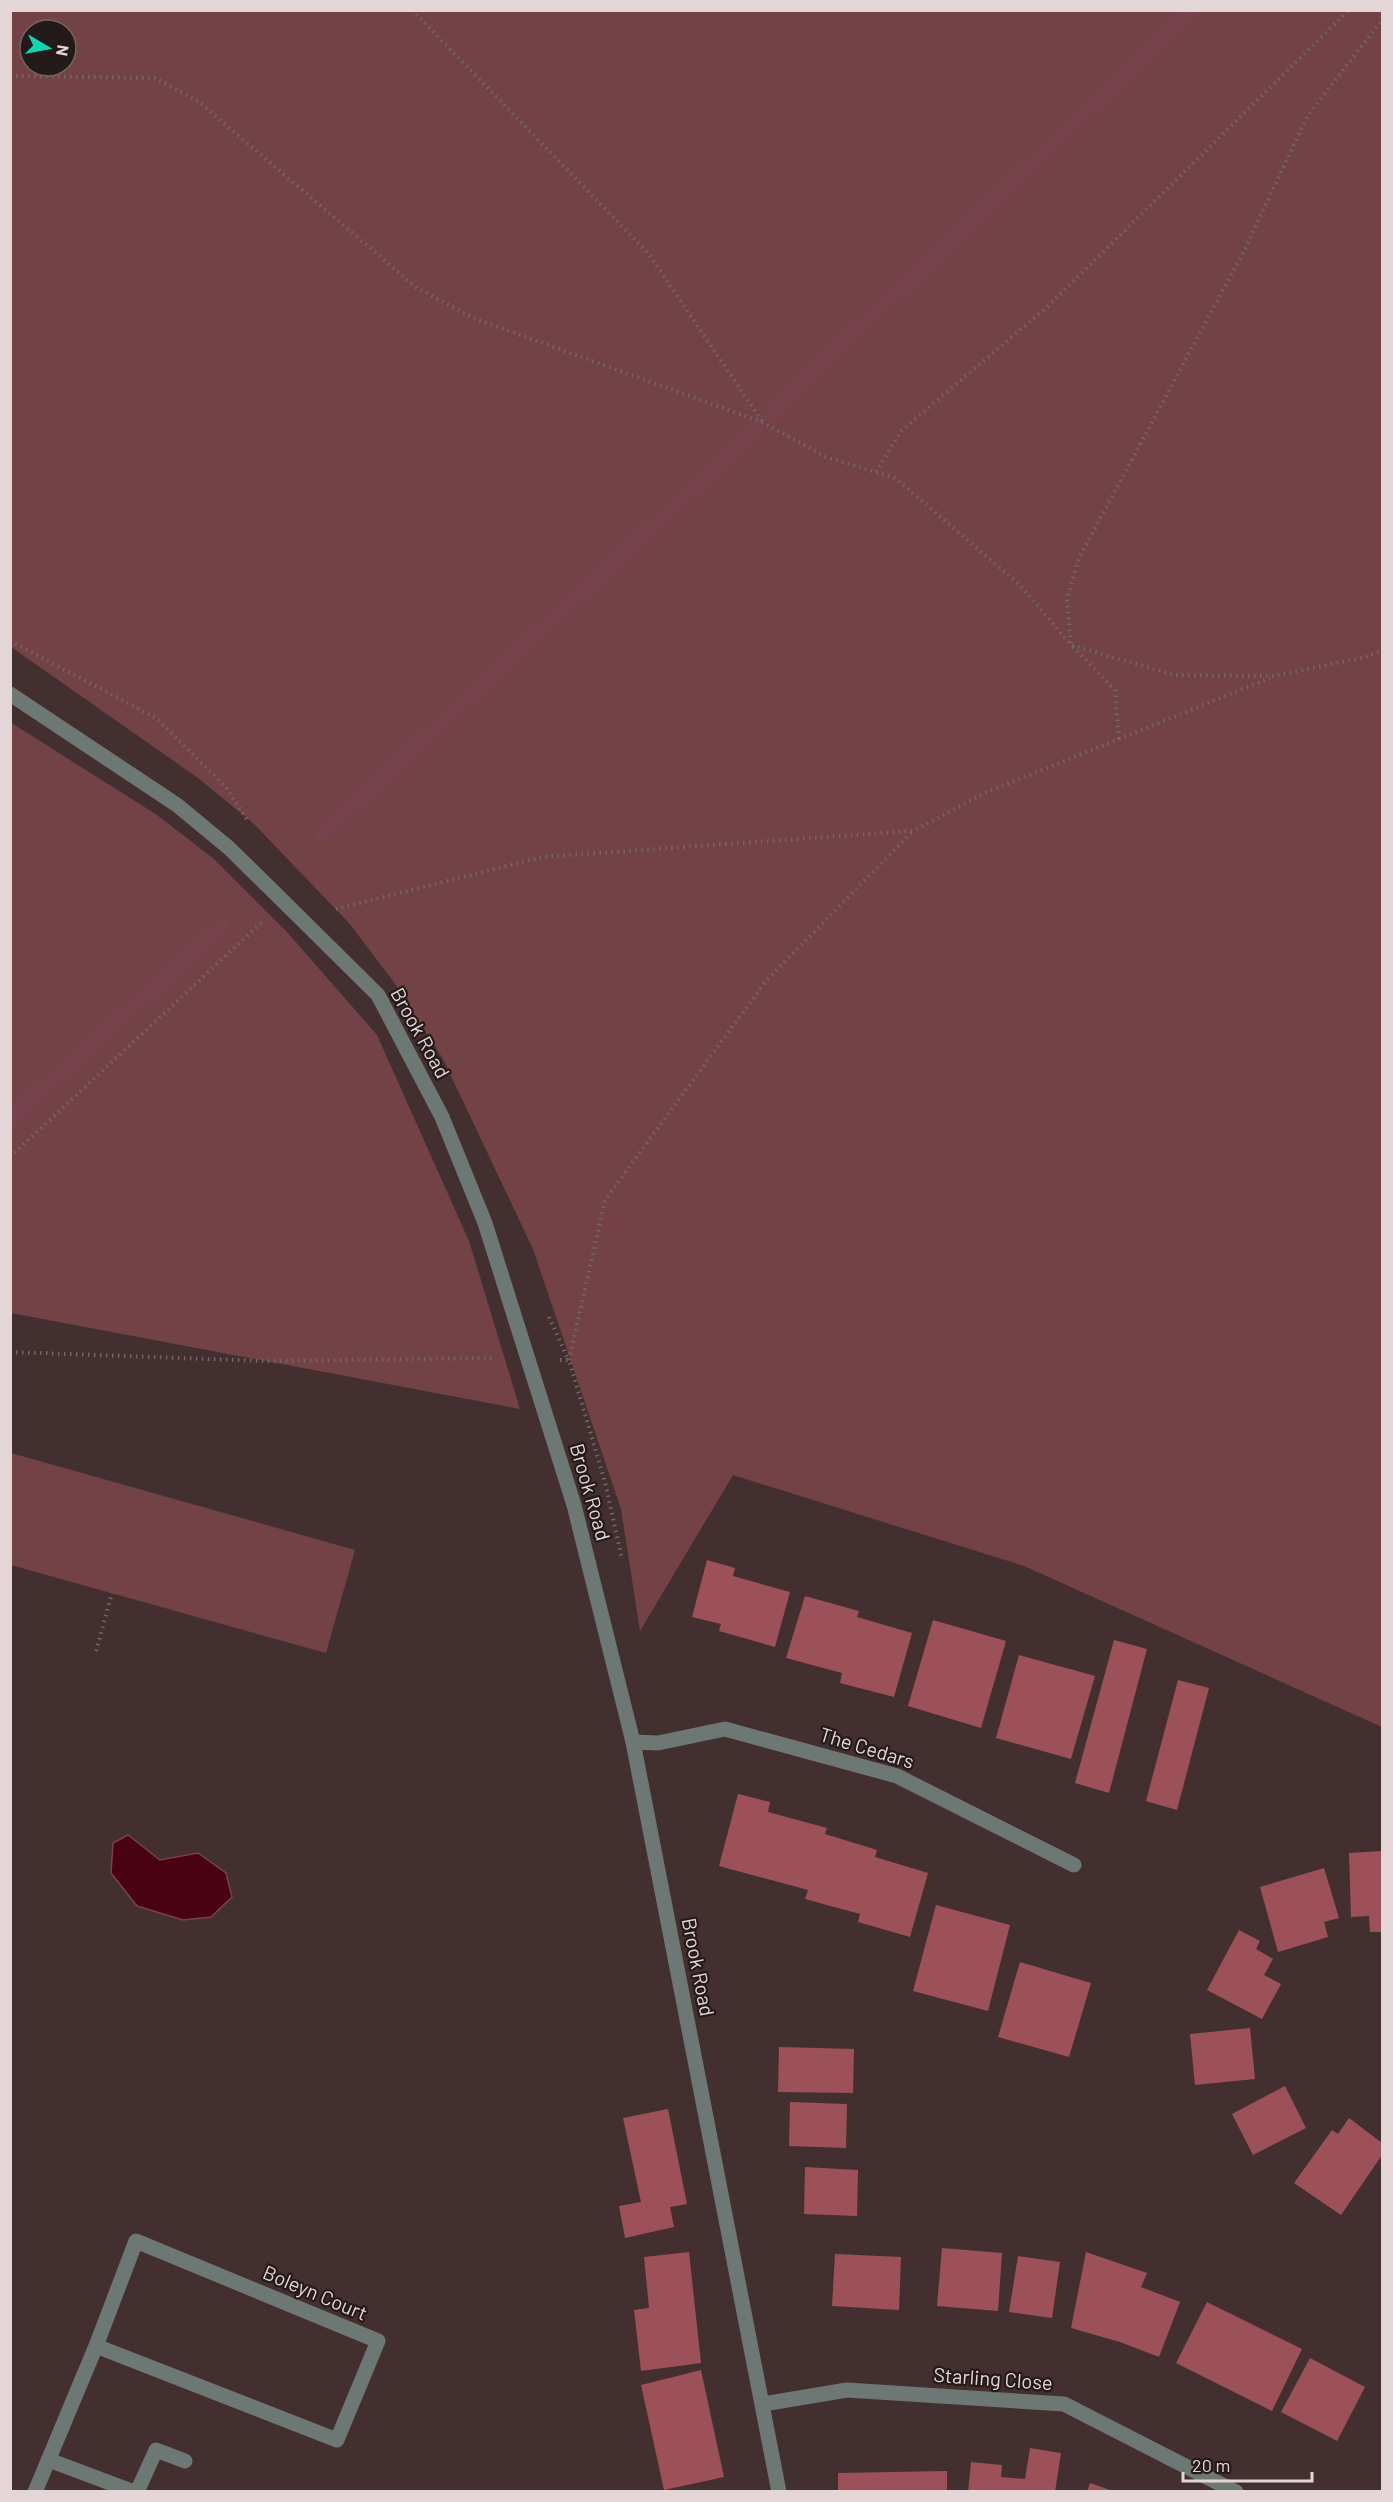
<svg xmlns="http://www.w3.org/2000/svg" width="1393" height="2502" font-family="Barlow,sans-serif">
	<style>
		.green { fill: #734246; fill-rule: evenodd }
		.water { fill: #480213; stroke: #77424e; stroke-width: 1.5 }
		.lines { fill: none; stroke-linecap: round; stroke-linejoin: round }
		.stream { stroke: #77424e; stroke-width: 14 }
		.building { fill: #9c5158 }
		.path { stroke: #776465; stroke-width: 4; stroke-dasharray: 1.5 4.5; stroke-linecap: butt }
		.minor { stroke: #6d7875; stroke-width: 15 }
		.labels { text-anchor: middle; stroke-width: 4.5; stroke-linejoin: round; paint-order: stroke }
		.street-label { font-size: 20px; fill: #e4d6d6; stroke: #241a1a }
	</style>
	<rect width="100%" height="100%" fill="#442f30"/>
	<g class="green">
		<path d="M11,10L1382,11V1727L1024,1566L733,1475L640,1631L621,1509L533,1249L443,1059L396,985L349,923L254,824L198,778L11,647ZM30,30H66V66H30Z"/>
		<path d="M10,722L157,815L214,859L287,932L377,1035L469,1241L520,1409L11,1313Z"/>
		<path d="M11,1453L355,1550L326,1653L11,1565Z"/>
	</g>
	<path class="water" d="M128,1835L160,1860L198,1853L226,1873L232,1897L211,1917L183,1920L137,1906L111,1873L113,1843Z"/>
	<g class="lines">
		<g class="stream">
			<path d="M771,416L857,330L1192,10"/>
			<path d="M322,833L756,430"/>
			<path d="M10,1118L222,926"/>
		</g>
	</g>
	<g class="building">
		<path d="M707,1560L735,1568L733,1576L790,1592L775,1647L719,1631L721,1624L692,1617Z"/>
		<path d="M805,1596L859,1611L857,1617L912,1633L894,1697L840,1683L842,1673L786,1658Z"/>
		<path d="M933,1620L1006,1641L981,1728L908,1706Z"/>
		<path d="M1114,1640L1147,1649L1109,1793L1075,1783Z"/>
		<path d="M1019,1655L1095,1676L1071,1759L996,1738Z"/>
		<path d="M1178,1680L1209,1688L1177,1810L1146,1801Z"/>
		<path d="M738,1794L770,1802L768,1812L827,1828L825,1834L877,1850L875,1857L928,1873L910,1937L858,1922L860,1914L805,1899L808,1890L719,1866Z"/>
		<path d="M1382,1851V1932H1370L1369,1916L1351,1917L1349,1853Z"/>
		<path d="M1324,1868L1339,1918L1324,1922L1328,1937L1278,1952L1260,1887Z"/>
		<path d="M936,1905L1010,1925L988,2011L913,1991Z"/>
		<path d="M1239,1930L1260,1941L1256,1949L1273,1959L1264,1975L1281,1984L1262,2019L1207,1990Z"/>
		<path d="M1020,1962L1091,1983L1069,2057L998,2037Z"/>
		<path d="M1250,2028L1255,2079L1195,2085L1190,2034Z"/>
		<path d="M779,2047L854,2049L853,2093L778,2092Z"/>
		<path d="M1285,2086L1306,2128L1253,2155L1232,2114Z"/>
		<path d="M790,2102L847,2104L846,2148L789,2146Z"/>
		<path d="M668,2109L687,2204L670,2207L674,2227L625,2238L619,2206L641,2202L623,2118Z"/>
		<path d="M1349,2118L1382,2143V2155L1341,2215L1294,2183L1332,2130L1338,2134Z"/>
		<path d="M805,2167L858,2170L857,2216L804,2214Z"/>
		<path d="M942,2248L1002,2253L998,2311L937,2306Z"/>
		<path d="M689,2252L701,2363L641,2371L634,2310L649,2308L644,2257Z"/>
		<path d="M1086,2252L1147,2273L1141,2287L1180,2302L1159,2357L1120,2342L1071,2328Z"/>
		<path d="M835,2254L901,2257L899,2310L832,2306Z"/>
		<path d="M1018,2256L1060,2262L1052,2318L1009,2312Z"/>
		<path d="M1207,2302L1302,2349L1272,2411L1176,2363Z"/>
		<path d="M1310,2358L1365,2387L1337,2441L1281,2412Z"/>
		<path d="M701,2370L724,2477L664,2490L641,2385Z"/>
		<path d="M1030,2448L1061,2453L1055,2492H968L971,2462L1002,2465L1001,2477L1025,2479Z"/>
		<path d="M947,2471V2492H838V2473Z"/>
		<path d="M1090,2483L1113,2491V2492H1087Z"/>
	</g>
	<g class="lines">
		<g class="path">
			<path d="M412,10L648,253L762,421"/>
			<path d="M10,76L155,78L199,102L417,288L473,318L762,422L826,457L895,478L1020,585L1071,645L1174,675L1274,676L1366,657L1382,650"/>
			<path d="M876,472L901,431L1046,308L1349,10"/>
			<path d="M10,641L156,718L225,786L249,823"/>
			<path d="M1119,739L1115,690L1071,645L1067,599L1079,558L1243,253L1308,115L1382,20"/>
			<path d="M336,909L542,857L913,831L985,793L1270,678"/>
			<path d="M10,1157L262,922"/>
			<path d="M549,1317L568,1359"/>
			<path d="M10,1352L265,1361L496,1358"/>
			<path d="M560,1360H569L605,1482L622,1559"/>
			<path d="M569,1360L605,1200L766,981L913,831"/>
			<path d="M96,1651L112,1593"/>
		</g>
		<g class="minor">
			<path d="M10,694L177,805L229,848L284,902L378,995L442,1117L485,1223L574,1505L633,1742L779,2492"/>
			<path d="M633,1742L658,1743L725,1729L897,1776L1074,1865"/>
			<path d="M763,2404L847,2390L1064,2404L1236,2492"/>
			<path d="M49,2460L134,2492"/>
			<path d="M35,2492L96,2346L136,2241L378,2341L337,2440L96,2346"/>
			<path d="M137,2492L156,2450L185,2461"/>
		</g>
	</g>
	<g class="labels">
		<g class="street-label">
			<text transform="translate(420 1033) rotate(61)" y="7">Brook Road</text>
			<text transform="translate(590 1492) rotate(74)" y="7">Brook Road</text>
			<text transform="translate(867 1748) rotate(17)" y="7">The Cedars</text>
			<text transform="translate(698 1967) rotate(79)" y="7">Brook Road</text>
			<text transform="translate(315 2293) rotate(23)" y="7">Boleyn Court</text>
			<text transform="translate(993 2379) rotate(4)" y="7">Starling Close</text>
		</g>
	</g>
	<rect width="1393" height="2502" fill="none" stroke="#e4d6d6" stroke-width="24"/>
	<g transform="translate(48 48) rotate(100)"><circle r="28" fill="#241a1a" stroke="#716565" stroke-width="1.5"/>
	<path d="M0-4.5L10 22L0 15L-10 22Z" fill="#13d5b3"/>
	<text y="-9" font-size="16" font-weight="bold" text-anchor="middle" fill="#e4d6d6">N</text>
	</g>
	<path d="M1183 2472v9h129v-9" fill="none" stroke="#e4d6d6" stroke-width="3"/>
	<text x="1192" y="2472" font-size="18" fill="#e4d6d6" stroke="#241a1a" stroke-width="4.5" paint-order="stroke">20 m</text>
</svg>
